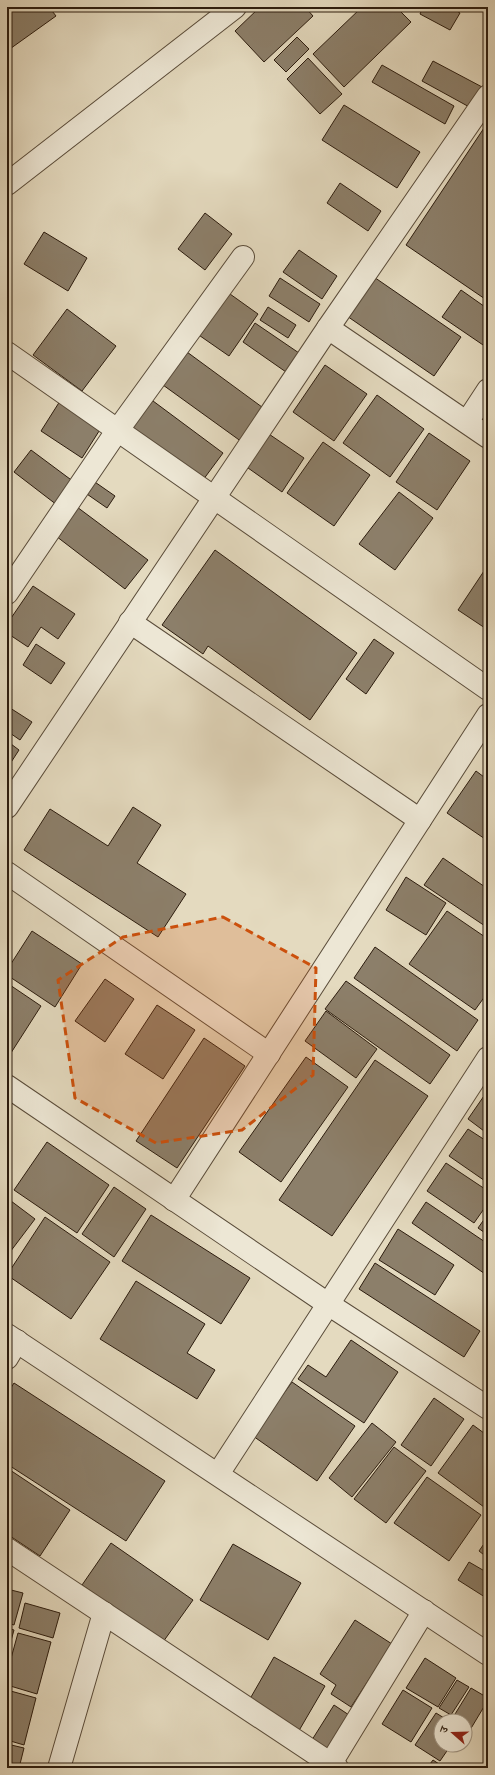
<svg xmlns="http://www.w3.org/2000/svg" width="495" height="1775" font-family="'Sorts Mill Goudy','Noto Serif Devanagari',serif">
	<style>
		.building { fill: #8c7f6a; stroke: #2c1c0e }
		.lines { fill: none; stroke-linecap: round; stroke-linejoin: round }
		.minor-casing { stroke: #5a4c3a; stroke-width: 24 }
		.minor { stroke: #ede7d5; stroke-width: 22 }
		.marked { fill: #cc500c; fill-opacity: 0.2; stroke: #cc500c; stroke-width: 3; stroke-dasharray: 8 5; stroke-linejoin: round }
	</style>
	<rect width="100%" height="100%" fill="#e4dabf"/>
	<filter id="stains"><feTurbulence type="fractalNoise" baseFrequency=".005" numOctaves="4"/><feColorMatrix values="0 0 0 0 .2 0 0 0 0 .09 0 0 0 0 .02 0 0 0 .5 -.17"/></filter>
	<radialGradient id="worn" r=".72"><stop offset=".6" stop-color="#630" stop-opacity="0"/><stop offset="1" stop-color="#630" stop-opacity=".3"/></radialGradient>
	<g class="building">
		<path d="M7,7H49L56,16L7,51Z"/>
		<path d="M260,7H305L313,16L264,62L235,31Z"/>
		<path d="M362,7H396L411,22L344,87L313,54Z"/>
		<path d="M423,7H450L460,13L450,30L420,14Z"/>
		<path d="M297,37L309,49L286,72L274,60Z"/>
		<path d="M308,58L342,94L320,114L287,79Z"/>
		<path d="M433,61L484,88L473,109L422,81Z"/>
		<path d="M382,65L454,106L445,124L372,82Z"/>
		<path d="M344,105L420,152L397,188L322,140Z"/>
		<path d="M488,122V301L406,245Z"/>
		<path d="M340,183L381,211L368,231L327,203Z"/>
		<path d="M205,213L232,234L205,270L178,249Z"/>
		<path d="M44,232L87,258L68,291L24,264Z"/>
		<path d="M299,250L337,276L322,299L283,272Z"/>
		<path d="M371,275L461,337L434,376L344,314Z"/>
		<path d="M280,278L320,304L309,322L269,296Z"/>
		<path d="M223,289L258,314L229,356L193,331Z"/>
		<path d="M461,290L488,309V345L486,347L442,317Z"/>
		<path d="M268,307L296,325L288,338L260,320Z"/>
		<path d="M67,309L116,346L82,391L33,355Z"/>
		<path d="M255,323L299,353L286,372L243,342Z"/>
		<path d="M187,352L266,410L242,442L163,385Z"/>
		<path d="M325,365L367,394L334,441L293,412Z"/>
		<path d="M377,395L424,429L390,477L343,443Z"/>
		<path d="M149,398L223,453L203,480L129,426Z"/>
		<path d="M60,401L101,428L82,458L41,431Z"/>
		<path d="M263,430L304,458L282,492L241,463Z"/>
		<path d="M429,433L470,461L437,510L396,482Z"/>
		<path d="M323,442L370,475L334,526L287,493Z"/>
		<path d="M31,450L74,482L57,505L14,472Z"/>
		<path d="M92,480L115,496L107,508L84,492Z"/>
		<path d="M399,492L433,518L395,570L359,544Z"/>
		<path d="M73,504L148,560L125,589L52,533Z"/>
		<path d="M215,550L357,653L310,720L208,646L203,654L162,625Z"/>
		<path d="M7,561L19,570L7,586Z"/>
		<path d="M488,565V630L458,610Z"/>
		<path d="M33,586L75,614L58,639L41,627L28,647L7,633V624Z"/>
		<path d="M374,639L394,653L366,694L346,679Z"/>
		<path d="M36,644L65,663L51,684L23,665Z"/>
		<path d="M7,706L32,722L20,740L7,731Z"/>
		<path d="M7,741L19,750L8,767L7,766Z"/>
		<path d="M476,771L488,780V841L447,813Z"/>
		<path d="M133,807L161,825L137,863L186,894L158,937L24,850L50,809L108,846Z"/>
		<path d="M443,858L488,889V928L424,885Z"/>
		<path d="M406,877L446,903L426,935L386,910Z"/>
		<path d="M447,911L488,939V992L475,1010L409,964Z"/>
		<path d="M32,931L82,964L55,1007L7,975V970Z"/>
		<path d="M375,947L478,1020L457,1051L354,978Z"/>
		<path d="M105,979L134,999L105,1042L75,1021Z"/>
		<path d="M346,981L450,1055L430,1084L325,1009Z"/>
		<path d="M7,983L41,1006L9,1056L7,1054Z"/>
		<path d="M157,1005L195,1030L163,1079L125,1054Z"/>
		<path d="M326,1011L377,1049L356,1078L305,1041Z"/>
		<path d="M204,1038L245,1066L177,1168L136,1141Z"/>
		<path d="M306,1057L348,1087L281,1182L239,1152Z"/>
		<path d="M375,1060L428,1096L332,1236L279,1200Z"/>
		<path d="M486,1093L488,1094V1134L468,1119Z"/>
		<path d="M468,1129L488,1142V1183L449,1156Z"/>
		<path d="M47,1142L109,1185L77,1233L14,1190Z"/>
		<path d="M446,1163L488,1191V1203L474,1223L427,1191Z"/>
		<path d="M114,1187L146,1209L114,1257L82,1234Z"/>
		<path d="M7,1198L35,1219L7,1256Z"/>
		<path d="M426,1202L488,1244V1276L412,1223Z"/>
		<path d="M488,1214V1235L478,1228Z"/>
		<path d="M151,1215L250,1278L221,1324L122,1261Z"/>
		<path d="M45,1217L110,1262L71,1319L7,1275Z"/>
		<path d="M398,1229L454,1265L435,1295L379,1260Z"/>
		<path d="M375,1263L480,1331L464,1357L359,1289Z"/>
		<path d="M136,1281L205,1324L187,1353L215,1370L197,1399L100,1339Z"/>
		<path d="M351,1340L398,1372L364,1423L298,1379L308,1365L326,1377Z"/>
		<path d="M292,1382L355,1426L317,1481L253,1436Z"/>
		<path d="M14,1383L165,1481L126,1541L7,1464V1394Z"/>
		<path d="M434,1398L464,1419L431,1466L401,1445Z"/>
		<path d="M372,1423L396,1442L352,1497L329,1478Z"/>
		<path d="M473,1425L488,1436V1510L438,1473Z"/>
		<path d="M394,1447L426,1471L386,1523L354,1499Z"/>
		<path d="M7,1468L70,1510L40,1556L7,1534Z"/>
		<path d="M427,1477L481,1515L449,1561L394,1523Z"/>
		<path d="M488,1538V1558L479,1551Z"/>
		<path d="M111,1543L193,1600L163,1642L82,1585Z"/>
		<path d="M233,1544L301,1583L268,1640L200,1600Z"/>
		<path d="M469,1562L488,1573V1599L458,1580Z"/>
		<path d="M7,1589L23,1593L14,1625L7,1623Z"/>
		<path d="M25,1603L60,1613L53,1638L19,1628Z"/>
		<path d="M355,1620L392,1644L351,1707L331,1694L336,1685L320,1674Z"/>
		<path d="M7,1628L14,1630L7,1655Z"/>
		<path d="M18,1633L51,1642L37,1694L7,1685V1673Z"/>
		<path d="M274,1657L325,1686L297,1734L247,1704Z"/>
		<path d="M425,1658L456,1678L438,1707L406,1688Z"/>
		<path d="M457,1680L469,1687L451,1715L439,1708Z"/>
		<path d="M471,1688L488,1698V1700L470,1730L465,1727V1721H456L452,1719Z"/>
		<path d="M7,1690L36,1698L24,1745L7,1740Z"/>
		<path d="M403,1690L432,1708L411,1742L382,1724Z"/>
		<path d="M334,1705L349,1715L325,1752L310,1743Z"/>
		<path d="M436,1713L449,1721H441V1745H451L440,1761L415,1745Z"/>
		<path d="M7,1744L24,1748L19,1768H7Z"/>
		<path d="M433,1760L445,1768H427Z"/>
	</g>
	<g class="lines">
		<defs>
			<g id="minor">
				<path d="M7,184L235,7"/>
				<path d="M328,328L488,437"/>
				<path d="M7,353L488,689"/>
				<path d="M467,422L488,390"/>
				<path d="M7,593L117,431L243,257"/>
				<path d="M130,622L420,820"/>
				<path d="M7,807L328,328L488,96"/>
				<path d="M7,873L269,1054"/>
				<path d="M7,1086L328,1304L488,1408"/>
				<path d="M174,1200L488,715"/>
				<path d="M7,1335L488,1654"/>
				<path d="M7,1358L17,1341"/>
				<path d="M218,1474L488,1058"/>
				<path d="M7,1549L337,1768"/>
				<path d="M59,1768L104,1613"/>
				<path d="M328,1768L424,1611"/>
			</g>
		</defs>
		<use href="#minor" class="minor-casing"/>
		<use href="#minor" class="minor"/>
	</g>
	<path class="marked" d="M223,917L316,968L313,1075L242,1130L156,1143L75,1098L58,980L123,937Z"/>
	<rect width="495" height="1775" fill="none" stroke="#e4dabf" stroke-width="24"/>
	<rect x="8" y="8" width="479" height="1759" fill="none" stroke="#2c1c0e" stroke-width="2"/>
	<rect x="12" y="12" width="471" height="1751" fill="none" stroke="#2c1c0e"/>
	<g transform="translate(453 1733) rotate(290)"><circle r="19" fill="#ede7d5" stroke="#a09685"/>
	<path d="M0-3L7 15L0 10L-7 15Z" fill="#8f2418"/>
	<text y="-6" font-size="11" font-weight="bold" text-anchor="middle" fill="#2c1c0e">उ</text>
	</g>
	<rect width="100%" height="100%" filter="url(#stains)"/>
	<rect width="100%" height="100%" fill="url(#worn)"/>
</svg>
